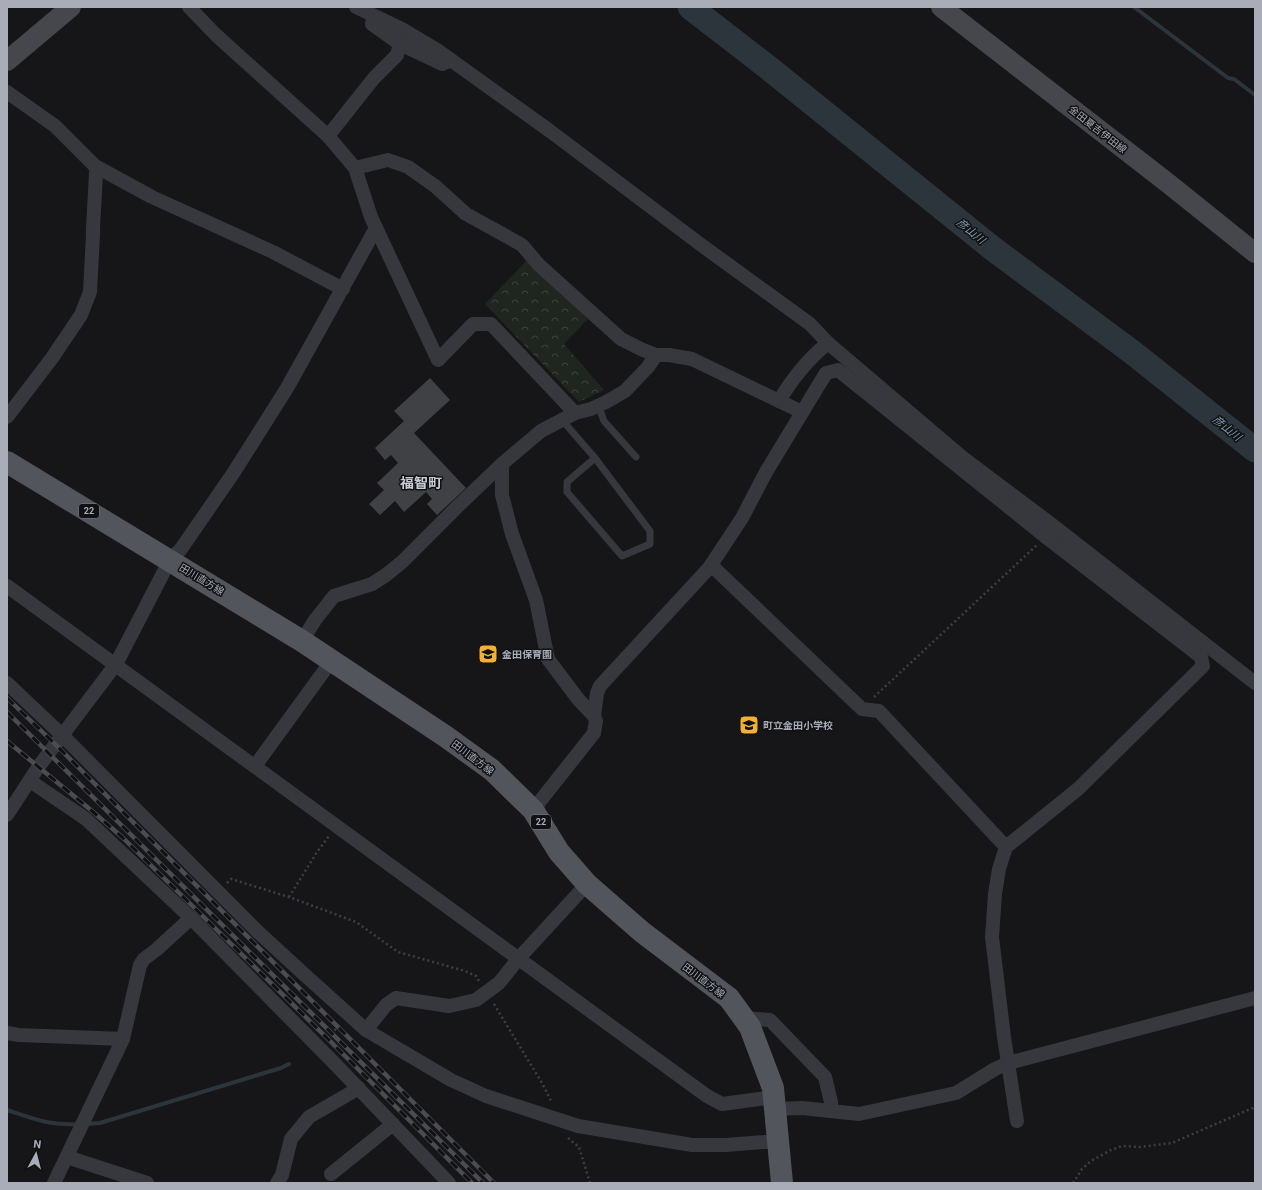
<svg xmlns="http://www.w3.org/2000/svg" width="1262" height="1190" font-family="Roboto,'Noto Sans JP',sans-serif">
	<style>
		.forest { fill: url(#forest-crowns) }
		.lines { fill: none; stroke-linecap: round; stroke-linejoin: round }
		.stream { stroke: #2c353c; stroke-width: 4 }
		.river { stroke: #2c353c; stroke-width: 25 }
		.building { fill: #404145 }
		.path { stroke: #3d3f44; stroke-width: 2.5; stroke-dasharray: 2 3; stroke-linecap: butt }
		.lane { stroke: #37383d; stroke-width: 7 }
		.street { stroke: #37383d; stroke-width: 14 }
		.secondary { stroke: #45474d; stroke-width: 20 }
		.primary { stroke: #53555c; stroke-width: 22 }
		.rail-casing { stroke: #4a4c52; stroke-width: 4.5 }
		.rail { stroke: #111113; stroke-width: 3; stroke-dasharray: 9; stroke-linecap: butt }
		.labels { text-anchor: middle; stroke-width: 3; stroke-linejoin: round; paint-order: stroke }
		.shield { fill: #111113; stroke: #7b7e86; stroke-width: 1 }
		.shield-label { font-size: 9px; font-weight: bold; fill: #a8adb8 }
		.street-label { font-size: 10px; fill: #a8adb8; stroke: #111113 }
		.poi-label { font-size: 10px; font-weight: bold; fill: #a8adb8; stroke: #111113; text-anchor: start }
		.water-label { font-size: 11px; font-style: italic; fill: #7f9bb3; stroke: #111113 }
		.district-label { font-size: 14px; font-weight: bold; fill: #c9ccd4; stroke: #111113 }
	</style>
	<defs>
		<pattern id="forest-crowns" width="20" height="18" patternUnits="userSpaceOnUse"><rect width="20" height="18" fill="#1e261f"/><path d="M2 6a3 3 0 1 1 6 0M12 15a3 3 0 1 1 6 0" fill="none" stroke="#3c433d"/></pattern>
	</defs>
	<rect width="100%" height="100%" fill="#161618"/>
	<path class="forest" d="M528,259L589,318L564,344L604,390L579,402L485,304Z"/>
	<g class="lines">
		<g class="stream">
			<path d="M1134,7L1228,78L1234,79L1255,95"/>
			<path d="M7,1110C34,1119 50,1126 80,1124"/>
			<path d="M86,1124L100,1123L281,1068L289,1064"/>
		</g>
		<path class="river" d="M690,7L765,65L992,248L1132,352L1255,450"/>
	</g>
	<path class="building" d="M430,378L450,400L414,433L466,488L437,515L427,504L432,499L426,492L404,512L395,501L380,515L369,504L384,490L377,483L398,463L391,455L385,460L375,448L404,421L394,411Z"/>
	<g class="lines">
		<g class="path">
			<path d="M874,697L1037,545"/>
			<path d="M227,883L231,879L289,897L356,922L398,952L465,971L476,976L479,981"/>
			<path d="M289,897L317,852L329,836"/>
			<path d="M494,1004L542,1083L552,1103"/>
			<path d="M328,1038L340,1024"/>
			<path d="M568,1138L579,1147L590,1183"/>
			<path d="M1073,1183L1082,1169L1091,1161L1111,1150L1122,1146L1140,1147L1172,1143L1255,1107"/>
		</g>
		<g class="lane">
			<path d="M598,405L604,421L636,457"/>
			<path d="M562,420L595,458L650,531V544L622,556L567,492V482L595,458"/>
		</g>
		<g class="street">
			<path d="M189,7L216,35L328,136L355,168L371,217L438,360L473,324H491L575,413"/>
			<path d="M356,7L402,29L437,50L550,131L700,244L810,324L828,343L962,457L1055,527L1255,683"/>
			<path d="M400,44L442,64L451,60"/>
			<path d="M7,92L55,126L95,166L152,197L273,252L343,289"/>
			<path d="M328,136L374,78L397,55L400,44L372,24L374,16"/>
			<path d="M355,168L388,160L408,167L435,186L466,214L522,245L539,265L621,339L643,350L656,355H669L692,359L802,412"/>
			<path d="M779,401C792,379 808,359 828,343"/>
			<path d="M7,417L52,358L81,315L90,292L93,235V228L96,173L97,168"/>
			<path d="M502,464V495L512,534L536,600L548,659L578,699L594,716L596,721L594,733L533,810"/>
			<path d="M711,565L862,709L879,711L1006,847"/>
			<path d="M7,586L707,1096L722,1104L774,1097"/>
			<path d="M302,641L315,620L334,596L372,584L386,575L402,562L457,507L502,464L541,431L575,413L591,409L606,402L625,391L648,367L656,355"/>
			<path d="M7,683L63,736L258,932L306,976L366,1030L451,1080L486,1096L578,1126L692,1145H725L778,1141"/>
			<path d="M594,716L597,693L600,686L709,568L742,518L766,472L826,373L838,370L1046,537L1201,657L1203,666L1078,789L1006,847L999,869L995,894L992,937L1004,1037L1017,1121"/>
			<path d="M255,766L332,660"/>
			<path d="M30,781L86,819L191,918L338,1067L449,1183"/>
			<path d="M7,815L39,766L116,664L170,560L181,549L234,472L287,388L376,228"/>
			<path d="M743,1018L770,1020L825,1077L831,1102V1111"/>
			<path d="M366,1030L386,1005L396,998L449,1006L476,1000L499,983L519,958L587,884"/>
			<path d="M7,1033L19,1035L123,1039"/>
			<path d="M775,1109L802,1108L859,1114L956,1093L995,1069L1008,1063L1255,998"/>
			<path d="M67,1157L147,1183"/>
			<path d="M331,1174L393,1124"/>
			<path d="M54,1183L123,1039L140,965L144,959L156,950L191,918"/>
			<path d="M277,1183L282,1175L291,1139L309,1117L359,1088"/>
		</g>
		<g class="secondary">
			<path d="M941,7L1169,184L1255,253"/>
			<path d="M7,61L71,7"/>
		</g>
		<path class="primary" d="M7,462L302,641L445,736L492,770L533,810L559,852L587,884L642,932L729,998L750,1027L773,1088L782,1183"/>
		<defs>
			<g id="rail">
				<path d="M7,698L56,745L494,1183"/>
				<path d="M7,712L483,1183"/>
				<path d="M7,741L92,811L122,837L328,1039L472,1183"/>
			</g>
		</defs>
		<use href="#rail" class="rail-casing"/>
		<use href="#rail" class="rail"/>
	</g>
	<defs>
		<symbol id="school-square" viewBox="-11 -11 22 22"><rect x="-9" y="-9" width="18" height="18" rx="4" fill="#f2b134" stroke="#111113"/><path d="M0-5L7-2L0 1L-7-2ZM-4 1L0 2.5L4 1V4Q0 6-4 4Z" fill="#111"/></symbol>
	</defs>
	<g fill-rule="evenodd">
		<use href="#school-square" x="477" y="643" width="22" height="22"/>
		<use href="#school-square" x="738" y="714" width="22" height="22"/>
	</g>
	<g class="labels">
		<g class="shield">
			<rect x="79" y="504" width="20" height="14" rx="3"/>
			<rect x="531" y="815" width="20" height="14" rx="3"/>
		</g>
		<g class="shield-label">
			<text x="89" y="514">22</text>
			<text x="541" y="825">22</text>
		</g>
		<g class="street-label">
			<text transform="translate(1098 129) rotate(38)" y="4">金田夏吉伊田線</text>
			<text transform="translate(202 579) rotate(31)" y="4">田川直方線</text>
			<text transform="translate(473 757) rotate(37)" y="4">田川直方線</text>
			<text transform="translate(704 980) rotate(37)" y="4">田川直方線</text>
		</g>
		<g class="poi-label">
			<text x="502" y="658">金田保育園</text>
			<text x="763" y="729">町立金田小学校</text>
		</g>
		<g class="water-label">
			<text transform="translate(971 231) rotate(39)" y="4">彦山川</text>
			<text transform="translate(1227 428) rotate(39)" y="4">彦山川</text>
		</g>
		<g class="district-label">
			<text x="421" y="488">福智町</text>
		</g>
	</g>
	<rect width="1262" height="1190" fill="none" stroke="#a8adb8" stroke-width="16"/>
	<g transform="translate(36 1154) rotate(7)" stroke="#111113" stroke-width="3" paint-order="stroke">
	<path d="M0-3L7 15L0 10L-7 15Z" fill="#a8adb8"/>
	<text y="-6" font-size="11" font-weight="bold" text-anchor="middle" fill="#a8adb8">N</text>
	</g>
</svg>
